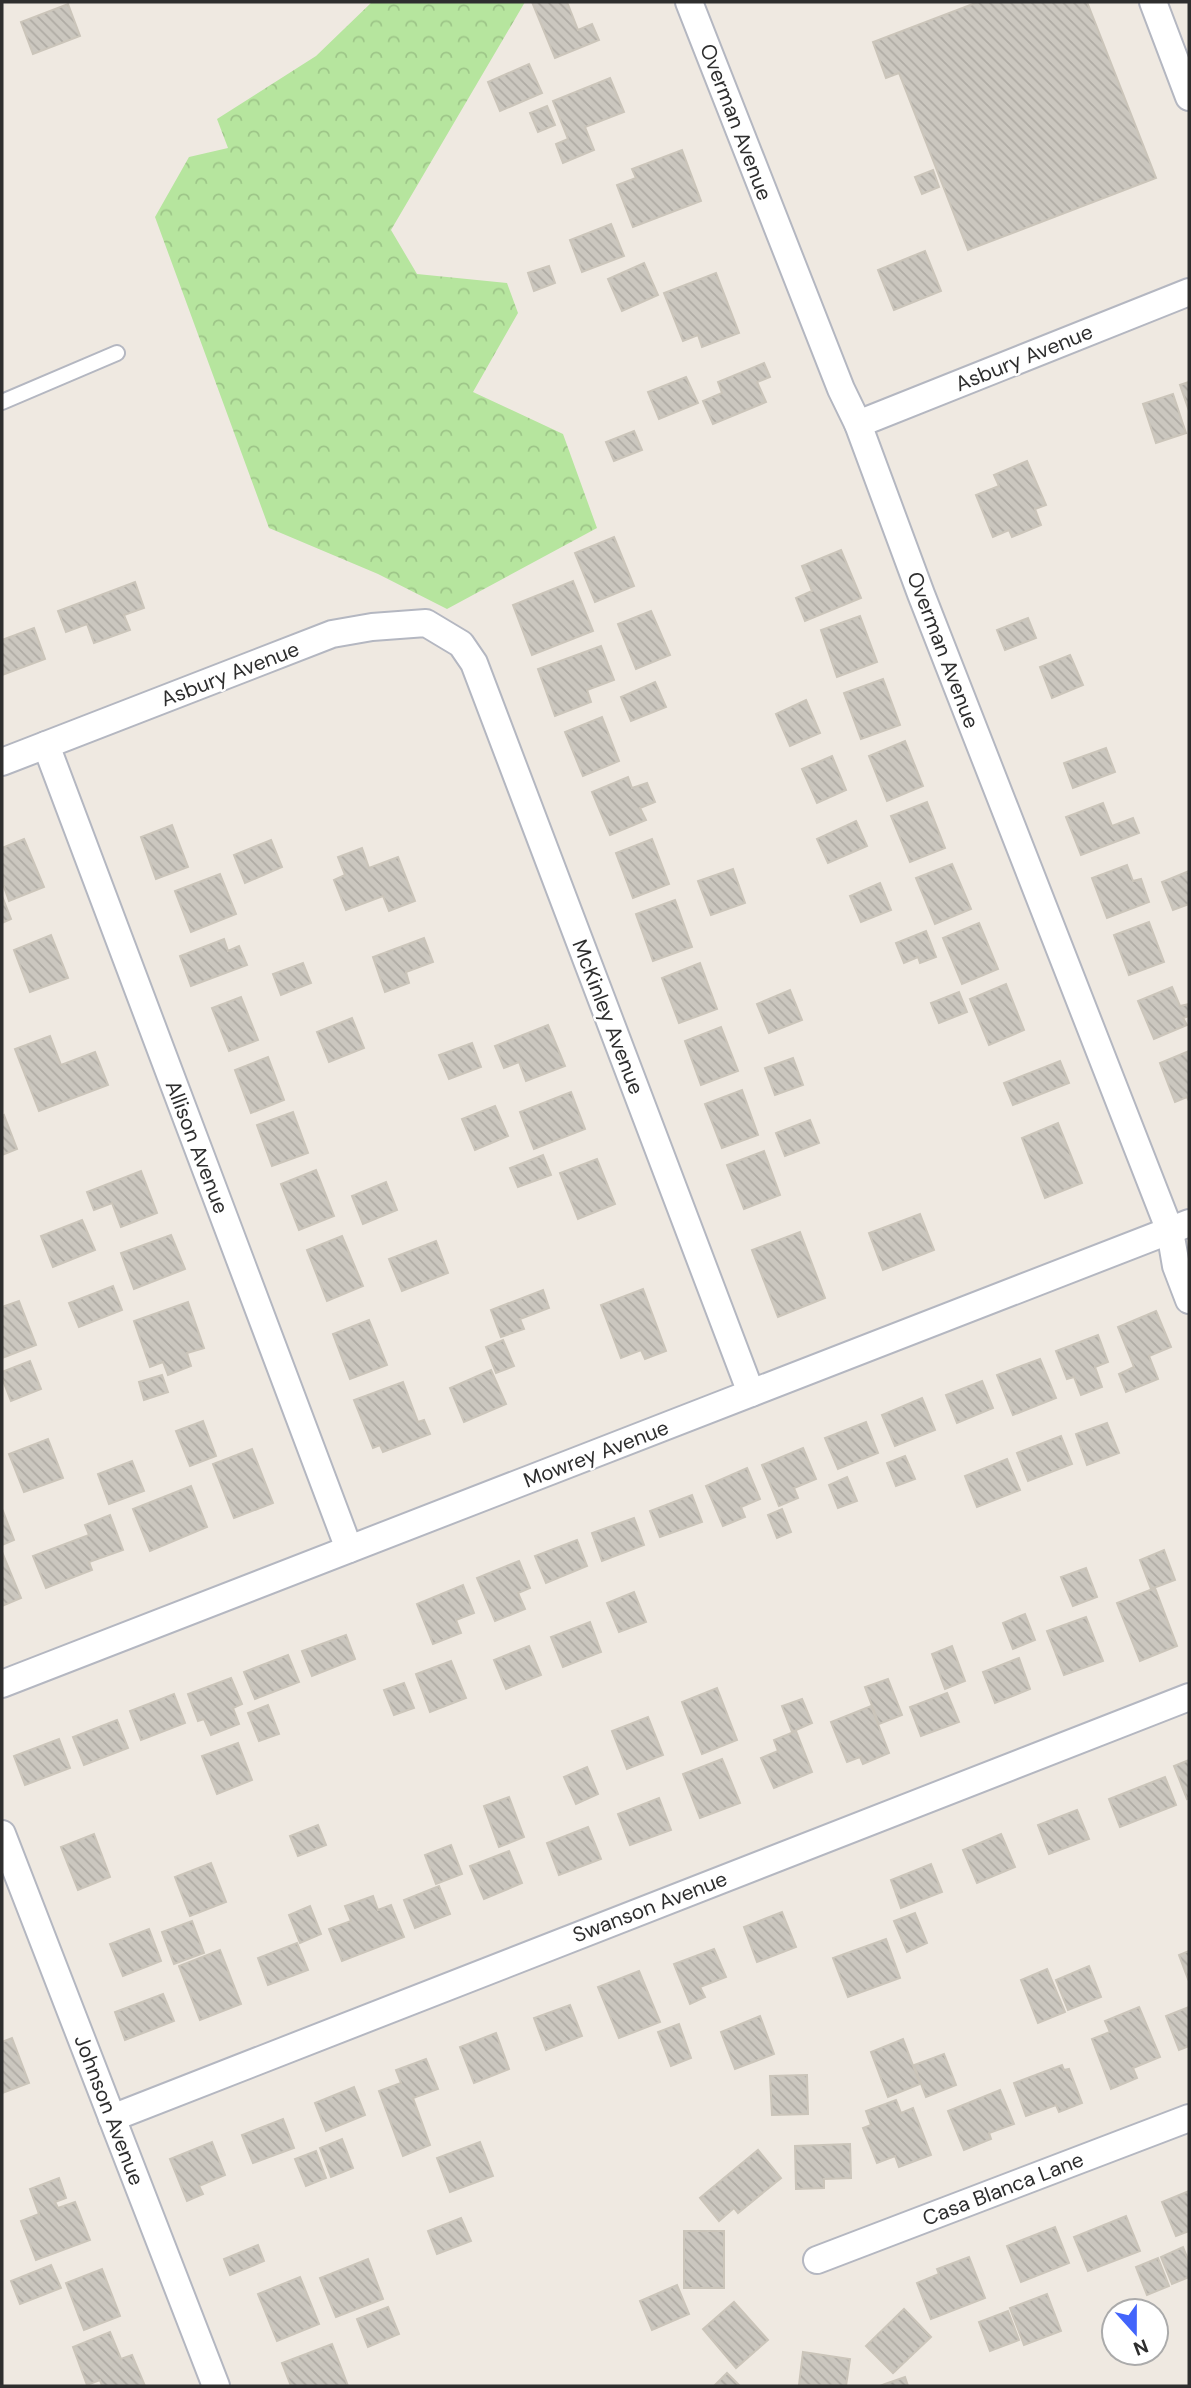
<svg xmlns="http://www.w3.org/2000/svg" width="1191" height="2388" font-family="'DM Sans',sans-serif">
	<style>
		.forest { fill: url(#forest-crowns) }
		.building { fill: url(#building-back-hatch); stroke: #cbc5ba; stroke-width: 2 }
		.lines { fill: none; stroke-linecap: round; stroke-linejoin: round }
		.service-casing { stroke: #b4b7c1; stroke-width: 18 }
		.minor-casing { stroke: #b4b7c1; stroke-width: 30 }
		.service { stroke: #fff; stroke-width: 14 }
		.minor { stroke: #fff; stroke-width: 26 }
		.labels { text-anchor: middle; stroke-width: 5; stroke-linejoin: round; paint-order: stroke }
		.street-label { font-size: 21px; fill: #2e2e2e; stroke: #fff }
	</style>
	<defs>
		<pattern id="forest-crowns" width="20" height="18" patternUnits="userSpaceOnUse" patternTransform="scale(1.75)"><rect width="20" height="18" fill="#b6e59e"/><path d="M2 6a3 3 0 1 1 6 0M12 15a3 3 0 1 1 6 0" fill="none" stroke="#9dc588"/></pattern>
		<pattern id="building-back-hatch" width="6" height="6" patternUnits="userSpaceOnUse" patternTransform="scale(1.75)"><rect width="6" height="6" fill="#cbc7bf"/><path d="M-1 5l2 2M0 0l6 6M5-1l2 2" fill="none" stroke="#afaba4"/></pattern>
	</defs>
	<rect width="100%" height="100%" fill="#efe9e1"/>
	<path class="forest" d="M372,2H525L391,230L417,274L507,283L518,313L473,392L563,434L597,528L447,609L378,574L269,528L155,217L189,157L228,148L217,119L316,56Z"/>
	<g class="building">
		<path d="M532,2H567L578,30L592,24L599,40L555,58Z"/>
		<path d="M978,2H1087L1156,178L968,250L899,73L886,78L873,42Z"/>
		<path d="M68,4L80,36L33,54L21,22Z"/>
		<path d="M529,64L542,93L500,111L488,82Z"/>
		<path d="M610,78L624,112L585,127L594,150L563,163L556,144L568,139L553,101Z"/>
		<path d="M547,106L555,125L538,132L530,113Z"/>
		<path d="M682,150L701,201L633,227L617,185L636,178L632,169Z"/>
		<path d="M933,170L939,187L922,194L915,177Z"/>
		<path d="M611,224L624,256L582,272L570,240Z"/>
		<path d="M925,251L941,291L894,310L878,270Z"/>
		<path d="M644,263L658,295L622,311L608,279Z"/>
		<path d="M549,266L555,283L534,291L528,273Z"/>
		<path d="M716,273L739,333L702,347L698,335L683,341L664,293Z"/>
		<path d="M764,363L770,377L757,382L766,402L713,424L703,401L722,393L718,382Z"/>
		<path d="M686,377L698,403L659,419L648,392Z"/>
		<path d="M1189,382V411L1180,385Z"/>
		<path d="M1173,394L1186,433L1156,443L1143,404Z"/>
		<path d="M634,431L642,450L614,461L606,442Z"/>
		<path d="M1027,461L1046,505L1035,509L1041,525L1012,537L1009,530L993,537L976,495L999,486L994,475Z"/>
		<path d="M614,537L634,586L595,602L575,553Z"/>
		<path d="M841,550L861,598L805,621L796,598L812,591L802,566Z"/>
		<path d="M573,581L593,631L532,655L513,605Z"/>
		<path d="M135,582L144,608L124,615L130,630L94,643L87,624L66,632L58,611Z"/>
		<path d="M651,611L670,655L636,669L618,624Z"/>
		<path d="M860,616L877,662L837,677L821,630Z"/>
		<path d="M1028,618L1036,638L1005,650L997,630Z"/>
		<path d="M34,628L45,659L2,675V640Z"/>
		<path d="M601,646L614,680L587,690L591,702L555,716L538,669Z"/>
		<path d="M1070,655L1083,685L1052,698L1040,667Z"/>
		<path d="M883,679L900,725L861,739L844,693Z"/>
		<path d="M655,682L666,707L631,721L621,697Z"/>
		<path d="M806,700L820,733L790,746L776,714Z"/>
		<path d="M602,717L619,761L583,776L565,732Z"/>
		<path d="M905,741L923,786L887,801L869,756Z"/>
		<path d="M1106,748L1115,772L1073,788L1064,763Z"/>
		<path d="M832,756L846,790L817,803L802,769Z"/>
		<path d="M628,777L632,788L647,783L655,802L640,808L646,820L610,835L592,792Z"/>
		<path d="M927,802L945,848L910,862L891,816Z"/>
		<path d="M1103,803L1112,826L1133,818L1139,833L1081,855L1066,817Z"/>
		<path d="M856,821L867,846L828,863L817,839Z"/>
		<path d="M172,825L188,867L156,879L141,837Z"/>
		<path d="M24,839L44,887L9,901L2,881V848Z"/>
		<path d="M652,839L669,884L633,898L616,853Z"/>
		<path d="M271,840L282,867L245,883L234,855Z"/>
		<path d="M362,848L369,868L398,857L415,901L389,911L383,896L346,910L334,880L345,875L338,857Z"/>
		<path d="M952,864L971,909L935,924L916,878Z"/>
		<path d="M1127,865L1133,881L1141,879L1149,902L1107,918L1092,878Z"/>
		<path d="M733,869L745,903L711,915L698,881Z"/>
		<path d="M1189,871V904L1173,910L1162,882Z"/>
		<path d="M220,874L236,914L191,932L175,891Z"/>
		<path d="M880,883L891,910L861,922L850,896Z"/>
		<path d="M2,896L11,919L2,923Z"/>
		<path d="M675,900L692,947L653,961L636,914Z"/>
		<path d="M1149,922L1164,962L1129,975L1114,935Z"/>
		<path d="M979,923L998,969L962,984L943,938Z"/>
		<path d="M926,931L936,957L920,963L918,957L904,963L896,943Z"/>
		<path d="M51,935L68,978L30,992L14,950Z"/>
		<path d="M424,938L433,962L406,972L409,983L385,992L373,957Z"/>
		<path d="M224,939L228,951L239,946L247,965L191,986L180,956Z"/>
		<path d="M303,963L311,983L281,995L273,974Z"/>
		<path d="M700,963L717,1009L679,1023L662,978Z"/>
		<path d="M1006,984L1024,1030L989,1045L970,999Z"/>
		<path d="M1172,987L1180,1006L1189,1004V1016L1183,1018L1187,1025L1154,1039L1138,1001Z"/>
		<path d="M790,990L802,1020L769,1033L757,1004Z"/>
		<path d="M959,992L967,1012L939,1023L931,1003Z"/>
		<path d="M241,997L258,1040L229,1051L212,1008Z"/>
		<path d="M352,1018L364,1048L329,1062L317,1032Z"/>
		<path d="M548,1025L565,1066L526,1081L519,1062L504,1068L495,1046Z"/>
		<path d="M721,1027L738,1071L701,1085L685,1041Z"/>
		<path d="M50,1036L61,1065L95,1052L108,1085L39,1111L15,1049Z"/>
		<path d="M472,1043L481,1067L449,1079L439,1055Z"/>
		<path d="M1189,1051V1101L1187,1097L1175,1102L1160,1063Z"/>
		<path d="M268,1057L284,1100L251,1113L235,1070Z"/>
		<path d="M793,1058L803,1085L775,1095L765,1068Z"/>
		<path d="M1060,1061L1069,1083L1013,1105L1004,1083Z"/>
		<path d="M742,1090L758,1135L722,1148L705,1104Z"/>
		<path d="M571,1092L585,1129L534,1149L520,1112Z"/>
		<path d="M495,1106L508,1136L475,1150L462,1119Z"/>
		<path d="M293,1112L308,1153L272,1166L257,1125Z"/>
		<path d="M4,1115L17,1149L2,1155V1116Z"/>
		<path d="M810,1120L819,1143L785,1156L776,1133Z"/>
		<path d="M1058,1123L1082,1183L1045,1198L1022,1138Z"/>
		<path d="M764,1151L780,1195L744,1209L727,1165Z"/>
		<path d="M543,1155L551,1175L518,1187L510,1168Z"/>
		<path d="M597,1159L615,1204L578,1219L560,1173Z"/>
		<path d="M316,1170L334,1216L299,1230L281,1184Z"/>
		<path d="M141,1171L157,1213L121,1227L112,1203L94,1210L87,1192Z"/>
		<path d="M386,1182L397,1210L363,1224L352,1196Z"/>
		<path d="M920,1214L934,1250L883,1270L869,1233Z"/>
		<path d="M82,1220L95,1250L53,1267L41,1236Z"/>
		<path d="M800,1232L825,1298L778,1317L752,1250Z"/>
		<path d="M171,1235L185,1269L134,1289L121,1253Z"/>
		<path d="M342,1236L363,1286L327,1301L307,1250Z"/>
		<path d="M436,1241L448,1273L402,1291L389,1259Z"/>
		<path d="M113,1286L122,1310L79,1327L69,1303Z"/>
		<path d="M643,1289L666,1351L645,1359L641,1350L621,1358L601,1305Z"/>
		<path d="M543,1290L549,1308L520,1319L524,1329L501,1337L491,1310Z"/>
		<path d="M19,1301L36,1345L2,1358V1307Z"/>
		<path d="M188,1302L204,1348L187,1353L191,1366L168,1375L163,1362L150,1367L134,1321Z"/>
		<path d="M1156,1311L1171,1347L1149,1356L1158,1379L1126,1392L1119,1374L1134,1367L1118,1327Z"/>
		<path d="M369,1320L387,1365L350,1379L333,1334Z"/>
		<path d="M1098,1335L1108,1362L1095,1367L1102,1387L1081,1395L1074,1377L1067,1379L1056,1351Z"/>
		<path d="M503,1340L514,1366L496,1373L486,1347Z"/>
		<path d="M1040,1359L1056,1398L1013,1415L997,1375Z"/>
		<path d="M30,1361L41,1389L11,1401L2,1378V1372Z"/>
		<path d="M491,1370L506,1404L464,1422L450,1388Z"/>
		<path d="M162,1375L168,1392L144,1400L139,1382Z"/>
		<path d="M982,1381L993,1408L957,1423L946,1395Z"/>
		<path d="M403,1382L418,1422L424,1420L430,1434L383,1452L380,1445L373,1448L354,1400Z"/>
		<path d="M922,1398L935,1430L895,1446L882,1415Z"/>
		<path d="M203,1421L216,1456L190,1466L176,1431Z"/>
		<path d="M866,1422L878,1453L838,1469L825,1438Z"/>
		<path d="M1107,1423L1119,1453L1087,1465L1076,1434Z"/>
		<path d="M1061,1436L1072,1464L1028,1481L1017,1453Z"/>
		<path d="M48,1439L63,1478L24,1492L9,1454Z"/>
		<path d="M803,1448L816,1479L794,1488L798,1498L779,1506L762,1465Z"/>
		<path d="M252,1449L273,1503L234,1518L213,1464Z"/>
		<path d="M905,1456L915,1479L896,1486L887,1463Z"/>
		<path d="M1007,1459L1020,1490L977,1507L965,1476Z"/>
		<path d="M132,1461L144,1491L109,1504L98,1474Z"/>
		<path d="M747,1468L760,1499L741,1507L745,1517L723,1526L706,1486Z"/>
		<path d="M847,1477L857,1501L838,1508L829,1485Z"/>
		<path d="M191,1486L207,1527L150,1551L133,1509Z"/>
		<path d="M692,1495L702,1522L660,1537L650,1511Z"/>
		<path d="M782,1509L791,1532L777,1538L768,1515Z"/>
		<path d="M3,1511L14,1540L2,1545V1512Z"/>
		<path d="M110,1515L123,1550L89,1562L92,1570L46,1588L33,1556L89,1535L85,1525Z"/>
		<path d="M634,1518L644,1545L602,1561L592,1533Z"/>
		<path d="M577,1540L587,1566L546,1583L535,1556Z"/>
		<path d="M1164,1550L1175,1580L1151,1589L1140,1560Z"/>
		<path d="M2,1552L21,1598L2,1606Z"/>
		<path d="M519,1561L530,1588L518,1593L525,1609L495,1621L477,1578Z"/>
		<path d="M1086,1568L1097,1597L1073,1606L1061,1577Z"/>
		<path d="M463,1585L474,1613L456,1620L461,1633L433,1644L417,1604Z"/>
		<path d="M1155,1588L1177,1646L1140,1661L1117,1603Z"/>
		<path d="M634,1592L646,1622L619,1632L607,1603Z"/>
		<path d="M1025,1614L1035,1640L1013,1649L1003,1623Z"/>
		<path d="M1086,1617L1103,1661L1064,1675L1047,1631Z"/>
		<path d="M590,1622L601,1652L563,1667L551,1637Z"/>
		<path d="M346,1635L355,1659L312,1676L302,1651Z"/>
		<path d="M529,1646L541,1675L506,1689L494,1660Z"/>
		<path d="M952,1646L965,1681L945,1689L932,1654Z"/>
		<path d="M288,1655L299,1682L255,1699L244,1672Z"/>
		<path d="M1019,1658L1030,1689L995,1703L983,1672Z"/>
		<path d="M451,1661L466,1698L430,1712L416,1674Z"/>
		<path d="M231,1678L242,1704L233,1708L239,1724L211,1735L204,1719L198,1721L188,1694Z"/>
		<path d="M888,1679L902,1715L879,1724L865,1687Z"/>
		<path d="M404,1683L414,1708L394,1715L384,1690Z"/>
		<path d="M717,1688L737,1740L702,1754L682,1702Z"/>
		<path d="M947,1693L959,1722L921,1736L910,1707Z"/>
		<path d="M174,1694L185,1723L141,1740L130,1711Z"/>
		<path d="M802,1699L812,1723L792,1732L782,1706Z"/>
		<path d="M268,1705L279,1734L259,1741L248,1713Z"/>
		<path d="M871,1706L889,1753L863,1764L860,1757L847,1762L831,1722Z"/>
		<path d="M648,1717L663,1755L627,1769L612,1731Z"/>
		<path d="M117,1720L128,1748L84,1765L73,1737Z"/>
		<path d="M796,1731L812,1772L774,1788L761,1758L778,1751L774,1740Z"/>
		<path d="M59,1739L70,1768L25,1785L14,1756Z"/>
		<path d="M238,1743L252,1780L217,1794L202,1756Z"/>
		<path d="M722,1759L740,1803L700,1818L683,1774Z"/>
		<path d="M1189,1760V1798L1187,1799L1174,1766Z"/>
		<path d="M587,1767L598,1794L576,1804L564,1777Z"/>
		<path d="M1165,1777L1176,1805L1120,1827L1109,1799Z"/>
		<path d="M509,1797L524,1837L499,1847L484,1806Z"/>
		<path d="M659,1798L671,1830L630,1845L618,1814Z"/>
		<path d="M1077,1810L1089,1839L1049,1854L1038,1825Z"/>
		<path d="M318,1825L326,1845L298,1856L290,1836Z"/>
		<path d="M588,1827L601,1859L559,1875L547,1843Z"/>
		<path d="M94,1834L110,1877L78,1890L61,1847Z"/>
		<path d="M1001,1834L1015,1867L977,1883L963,1850Z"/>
		<path d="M451,1845L462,1874L436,1884L425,1855Z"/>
		<path d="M509,1851L522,1883L484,1899L470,1866Z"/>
		<path d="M211,1863L226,1902L190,1916L175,1877Z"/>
		<path d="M931,1864L942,1892L901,1908L891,1880Z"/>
		<path d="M439,1886L450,1914L415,1928L404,1900Z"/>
		<path d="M373,1896L378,1910L391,1905L404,1937L342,1961L329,1929L351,1921L345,1906Z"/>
		<path d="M310,1906L321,1934L300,1943L289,1915Z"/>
		<path d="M782,1912L796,1947L757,1962L744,1927Z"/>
		<path d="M915,1913L927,1943L907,1952L894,1921Z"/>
		<path d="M192,1921L204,1953L174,1964L162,1932Z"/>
		<path d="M149,1929L161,1961L123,1976L110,1944Z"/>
		<path d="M886,1939L900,1978L848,1997L833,1958Z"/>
		<path d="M297,1943L308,1970L268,1985L258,1958Z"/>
		<path d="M714,1949L726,1977L700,1987L705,1997L690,2004L674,1964Z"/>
		<path d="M220,1950L241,2004L200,2020L179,1966Z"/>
		<path d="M1189,1951V1978L1188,1979L1179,1955Z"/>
		<path d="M1089,1966L1101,1997L1068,2010L1056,1980Z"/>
		<path d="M1047,1969L1065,2012L1038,2023L1021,1980Z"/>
		<path d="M639,1971L660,2022L619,2038L598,1987Z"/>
		<path d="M163,1994L174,2021L125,2040L115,2012Z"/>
		<path d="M570,2005L582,2036L546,2050L534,2018Z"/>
		<path d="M1139,2007L1160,2057L1133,2068L1137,2078L1111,2089L1092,2039L1110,2032L1105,2021Z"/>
		<path d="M1189,2007V2046L1179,2050L1166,2016Z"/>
		<path d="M760,2016L774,2054L735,2069L721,2032Z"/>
		<path d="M679,2024L691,2058L671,2066L658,2032Z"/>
		<path d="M496,2033L509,2069L474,2083L460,2047Z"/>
		<path d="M12,2038L29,2083L2,2093V2042Z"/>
		<path d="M903,2039L920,2084L888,2097L871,2052Z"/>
		<path d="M944,2054L956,2085L926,2097L914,2065Z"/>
		<path d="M426,2059L438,2089L413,2098L430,2145L403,2156L379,2091L401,2083L396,2070Z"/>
		<path d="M1062,2065L1064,2070L1069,2069L1082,2103L1059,2112L1056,2105L1026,2116L1014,2083Z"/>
		<path d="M807,2075L808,2114L772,2115L770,2076Z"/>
		<path d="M354,2087L365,2115L326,2131L315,2103Z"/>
		<path d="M1000,2090L1014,2124L989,2133L991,2139L964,2150L948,2111Z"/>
		<path d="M896,2100L901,2113L913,2108L931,2155L899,2167L895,2156L877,2163L863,2128L871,2125L866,2111Z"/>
		<path d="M283,2119L294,2148L253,2163L242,2135Z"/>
		<path d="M342,2139L353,2168L331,2177L320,2148Z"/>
		<path d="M212,2142L225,2175L199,2186L203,2194L187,2201L170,2159Z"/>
		<path d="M480,2142L493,2176L450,2192L437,2158Z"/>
		<path d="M850,2144L851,2178L824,2179V2188L796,2189L795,2146Z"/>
		<path d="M758,2150L781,2178L738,2213L734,2208L719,2221L700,2198Z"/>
		<path d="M316,2151L326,2178L306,2186L295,2159Z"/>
		<path d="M59,2178L66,2198L55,2202L58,2208L75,2202L90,2240L36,2260L21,2221L39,2214L30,2189Z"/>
		<path d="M1189,2191V2231L1176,2236L1162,2202Z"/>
		<path d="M1126,2216L1140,2251L1088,2271L1074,2237Z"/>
		<path d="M461,2218L471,2241L437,2254L428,2231Z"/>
		<path d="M1055,2227L1069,2263L1021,2282L1007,2246Z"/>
		<rect x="684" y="2231" width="40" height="57"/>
		<path d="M258,2245L264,2261L230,2275L224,2259Z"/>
		<path d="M1183,2247L1189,2262V2277L1172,2284L1161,2257Z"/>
		<path d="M969,2257L985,2298L931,2319L917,2283L939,2274L937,2269Z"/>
		<path d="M1158,2258L1169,2286L1147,2295L1136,2267Z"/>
		<path d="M368,2259L383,2299L336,2317L320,2278Z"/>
		<path d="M51,2265L61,2288L20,2304L11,2281Z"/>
		<path d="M102,2269L120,2316L84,2330L66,2283Z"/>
		<path d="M300,2277L319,2324L277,2341L258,2294Z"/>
		<path d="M677,2285L689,2314L652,2330L640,2301Z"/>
		<path d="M1047,2294L1061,2331L1024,2345L1010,2308Z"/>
		<path d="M734,2302L768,2340L736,2368L703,2329Z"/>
		<path d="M388,2307L399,2334L368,2347L357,2319Z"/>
		<path d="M904,2309L931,2337L893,2373L866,2346Z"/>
		<path d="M1008,2311L1019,2340L990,2351L979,2322Z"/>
		<path d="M110,2332L121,2359L132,2355L145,2386H102L100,2380L87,2385L73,2347Z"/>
		<path d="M332,2344L348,2386H291L282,2363Z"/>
		<path d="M803,2352L850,2359L846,2386L799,2385Z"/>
		<path d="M727,2373L740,2386H714Z"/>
		<path d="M905,2377L908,2386H880L885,2384Z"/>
	</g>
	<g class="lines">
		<defs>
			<path id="service" d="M2,402L117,353"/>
			<g id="minor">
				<path d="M689,2L841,389L858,424L921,594L1170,1231L1176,1266L1189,1300"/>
				<path d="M1153,2L1189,97"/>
				<path d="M858,424L1189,292"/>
				<path d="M46,745L349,1549"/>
				<path d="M2,762L332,634L372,627L426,623L461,644L474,663L751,1393"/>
				<path d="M2,1684L1189,1223"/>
				<path d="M2,1834L216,2386"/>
				<path d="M112,2118L1189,1697"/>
				<path d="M817,2260L1189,2118"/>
			</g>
		</defs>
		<use href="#service" class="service-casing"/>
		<use href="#minor" class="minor-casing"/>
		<use href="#service" class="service"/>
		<use href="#minor" class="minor"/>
	</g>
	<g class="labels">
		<g class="street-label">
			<text transform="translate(736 122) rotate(69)" y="7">Overman Avenue</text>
			<text transform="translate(1024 358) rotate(-22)" y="7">Asbury Avenue</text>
			<text transform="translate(943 650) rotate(69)" y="7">Overman Avenue</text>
			<text transform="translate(230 674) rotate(-21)" y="7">Asbury Avenue</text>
			<text transform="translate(608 1017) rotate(69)" y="7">McKinley Avenue</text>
			<text transform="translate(197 1147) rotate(69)" y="7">Allison Avenue</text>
			<text transform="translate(596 1454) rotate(-21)" y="7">Mowrey Avenue</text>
			<text transform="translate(650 1907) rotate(-21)" y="7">Swanson Avenue</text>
			<text transform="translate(109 2110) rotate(69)" y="7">Johnson Avenue</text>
			<text transform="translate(1003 2189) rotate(-21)" y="7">Casa Blanca Lane</text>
		</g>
	</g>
	<rect width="1191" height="2388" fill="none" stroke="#2e2e2e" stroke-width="7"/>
	<g transform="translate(1135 2332) rotate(159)"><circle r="33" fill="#ffffff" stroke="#ababab" stroke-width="2"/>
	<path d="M0-5L12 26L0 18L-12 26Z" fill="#4264fb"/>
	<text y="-10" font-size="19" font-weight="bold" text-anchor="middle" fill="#2e2e2e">N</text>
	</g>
</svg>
